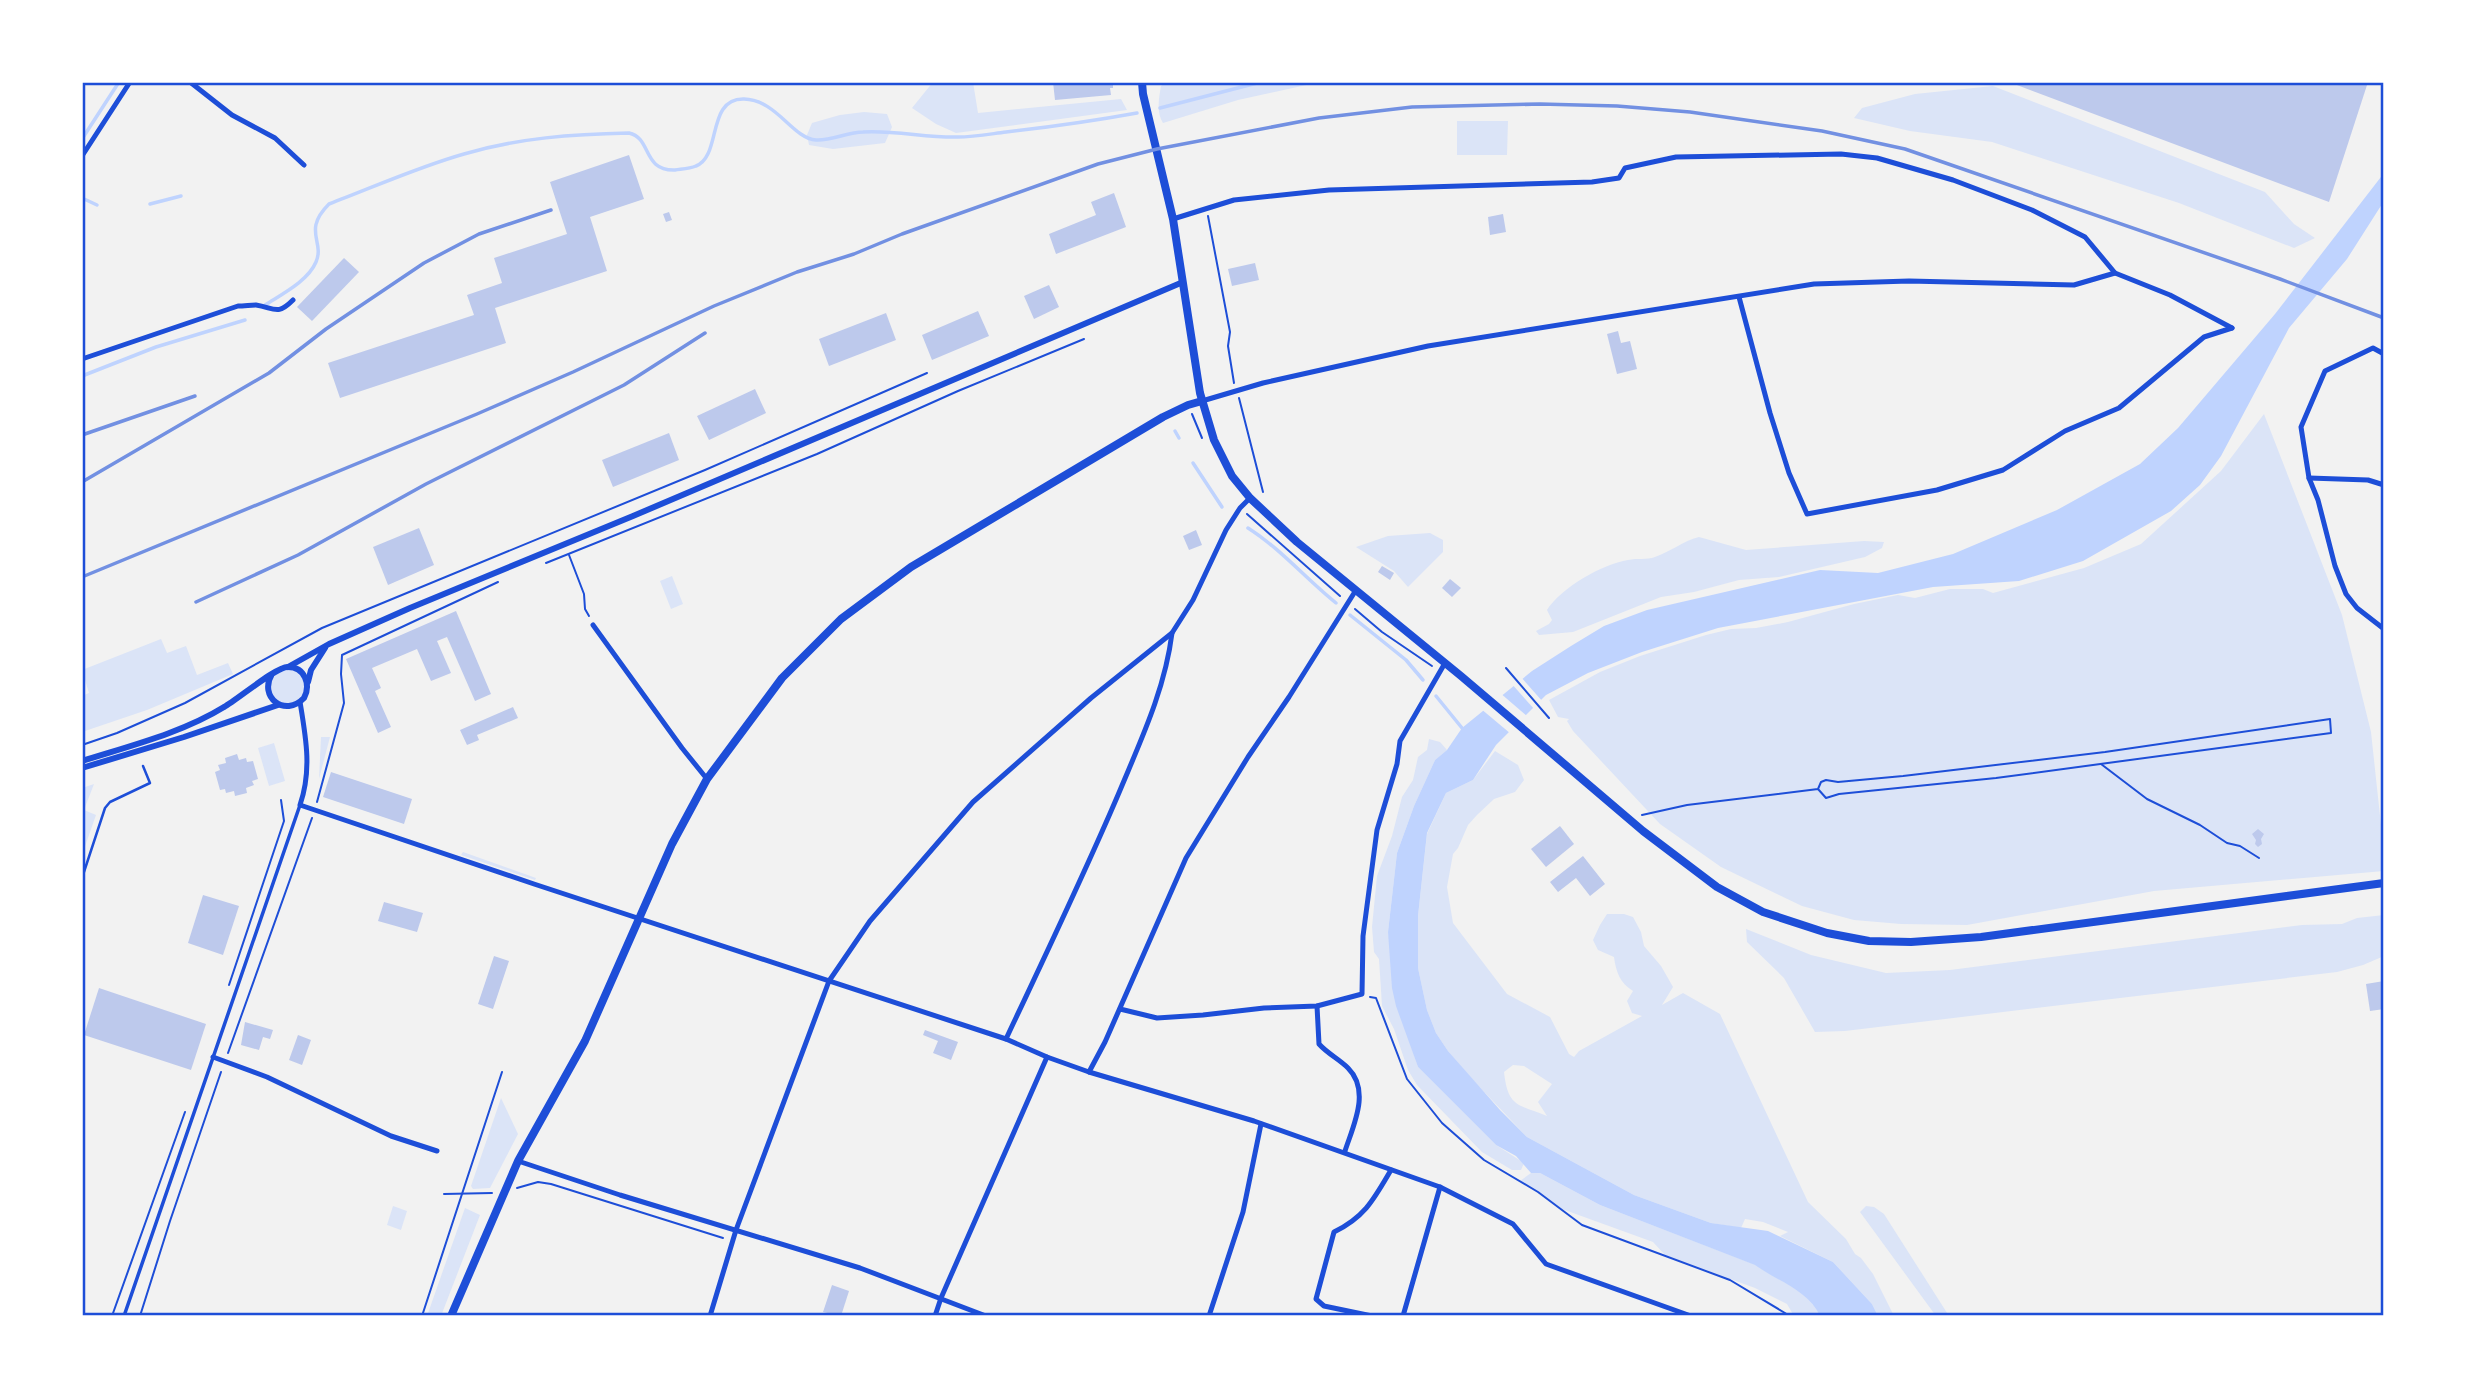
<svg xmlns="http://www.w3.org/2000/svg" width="2466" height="1398" font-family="Roboto,sans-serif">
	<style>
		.green { fill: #dbe4f7; fill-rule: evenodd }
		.water { fill: #bfd3fe }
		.pier { fill: #f2f2f2 }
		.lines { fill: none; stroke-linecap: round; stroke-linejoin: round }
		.stream { stroke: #bfd3fe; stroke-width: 3.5 }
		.building { fill: #bdc9ec }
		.path { stroke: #1d4ed8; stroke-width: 2 }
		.service { stroke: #1d4ed8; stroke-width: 2.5 }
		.pedestrian { stroke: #1d4ed8; stroke-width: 3.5 }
		.minor { stroke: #1d4ed8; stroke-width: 5 }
		.tertiary { stroke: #1d4ed8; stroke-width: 6 }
		.primary { stroke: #1d4ed8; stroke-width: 8 }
		.rail { stroke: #7290e2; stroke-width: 3.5 }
		.neatline { fill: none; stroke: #1d4ed8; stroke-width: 2.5 }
	</style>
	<rect width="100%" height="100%" fill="#f2f2f2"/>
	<g class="green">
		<path d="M933,82H973L978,113L1121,99L1127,110L956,133L936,124L912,108Z"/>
		<path d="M1167,82H1320L1238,100L1163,123C1156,112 1159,98 1161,86Z"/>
		<path d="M1765,82H1878L1852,85Z"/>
		<path d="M1993,86L2265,192L2294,224L2315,238L2294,248L2179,203L1992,142L1910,131L1854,118L1862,108L1915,94Z"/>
		<path d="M864,112L887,114L892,127L885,143L833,149L809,145L807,135L812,123L840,115Z"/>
		<path d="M1457,121H1508L1507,155H1457Z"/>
		<path d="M2264,414L2342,615L2371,732L2384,853V871L2154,891L1967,925L1901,924L1854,920L1802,906L1721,867L1660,824L1573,731L1567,721L1569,719L1558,717L1549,700L1600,672L1640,656L1706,635L1731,629L1756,628L1788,622L1854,604L1898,595L1915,598L1950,589H1983L1993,593L2084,568L2141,544L2221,471Z"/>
		<path d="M1430,533L1443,540V552L1408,587L1394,571L1356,547L1388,536Z"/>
		<path d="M1699,537L1746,550L1864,541L1884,542L1882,548L1865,557L1779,577L1739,580L1694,592L1661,597L1573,632L1539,635L1536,631L1549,624L1552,620L1547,610C1561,588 1602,564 1628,560C1637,558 1647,560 1655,557C1670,552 1683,541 1699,537Z"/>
		<path d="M672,576L683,604L671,609L660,581Z"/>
		<path d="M161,639L167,653L186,646L197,675L228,663L233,674L147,710L82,732V696L89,693L82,670Z"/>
		<circle cx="288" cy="687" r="17"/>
		<path d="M321,737H330L319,779Z"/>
		<path d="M1429,739L1440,742L1447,750L1435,760L1414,806L1397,853L1388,932L1409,1040L1418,1067L1496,1145L1524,1163L1521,1170H1512L1482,1152L1417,1085L1408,1070L1394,1029L1382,1006L1379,959L1374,952L1372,927L1377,876L1392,836L1402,797L1413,780L1418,757L1427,750Z"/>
		<path d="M274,743L285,781L269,786L258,748Z"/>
		<path d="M1495,751L1518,765L1524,780L1515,792L1494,799L1477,815L1468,825L1458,848L1453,854L1447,887L1453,923L1507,994L1550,1017L1569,1054L1574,1057L1579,1051L1642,1016L1632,1013L1627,1001L1633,991C1620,983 1616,972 1614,957L1598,950L1593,940L1600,925L1607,914H1624L1633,917L1641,932L1644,946L1661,966L1673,987L1662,1005L1683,993L1720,1014L1808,1202L1846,1239L1855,1254L1861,1258L1873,1274L1894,1316H1878L1872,1304L1833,1262L1780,1236L1788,1232L1763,1222L1745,1219L1741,1228L1711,1223L1634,1195L1527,1137L1471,1078L1448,1051L1436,1033L1427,1010L1418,968V916L1427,834L1446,793L1473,780ZM1513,1065L1524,1066L1552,1084L1538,1102L1547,1116C1517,1104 1508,1107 1504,1072Z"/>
		<path d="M94,784L84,810L96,815L82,855V788Z"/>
		<path d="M463,852L536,878L535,880L461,855Z"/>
		<path d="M2384,915V956L2363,965L2337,972L1845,1031L1815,1032L1784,978L1747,942L1746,929L1811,955L1886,973L1950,970L2302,925L2342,924L2357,918Z"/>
		<path d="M501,1098L518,1134L490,1188L473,1189L471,1186Z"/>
		<path d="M1531,1173H1540L1600,1205L1756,1265C1777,1281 1808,1290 1820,1316H1794L1787,1304L1755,1288L1665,1255L1653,1242L1562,1209L1520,1181Z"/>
		<path d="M393,1206L407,1211L401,1230L387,1225Z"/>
		<path d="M1866,1206L1874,1207L1884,1214L1949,1316H1936L1860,1212Z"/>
		<path d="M465,1208L480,1215L441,1316H427Z"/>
	</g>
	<path class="water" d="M2384,173V201L2347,259L2289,328L2221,456L2200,485L2171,511L2083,561L2019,581L1933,587L1718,628L1642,652L1588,673L1546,695L1496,745L1473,780L1446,793L1427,833L1418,916V968L1427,1010L1436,1033L1448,1051L1500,1110L1527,1137L1634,1195L1711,1223L1768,1231L1833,1262L1872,1304L1878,1316H1820C1808,1290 1777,1281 1755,1265L1600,1205L1540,1173H1531L1516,1156L1496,1145L1418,1067L1396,1006L1392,988L1388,932L1397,853L1414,806L1435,760L1447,750L1462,728L1532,671L1571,646L1604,626L1647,610L1820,570L1878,573L1953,554L2057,510L2140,464L2178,428L2275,314Z"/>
	<g class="pier">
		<path d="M1520,676L1543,702L1535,710L1511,683Z"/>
		<path d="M1499,692L1528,717L1511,734L1480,708Z"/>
	</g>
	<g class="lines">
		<g class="stream">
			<path d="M1160,108L1261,82"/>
			<path d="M82,139L119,82"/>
			<path d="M82,198L97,205"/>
			<path d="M150,204L181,196"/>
			<path d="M265,305C282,294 308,281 316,262C325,241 302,231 329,204C374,187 418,167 464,154C518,138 573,134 629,133C652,138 642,171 675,170C681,169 689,169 696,166C722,156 706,98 744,99C777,100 792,138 816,140C831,141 848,132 863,132C895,130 927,138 958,137C974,137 990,134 1006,132C1050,127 1093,121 1137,113"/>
			<path d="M82,376L156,347L245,320"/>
			<path d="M1175,431L1179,438"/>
			<path d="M1193,463L1222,507"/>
			<path d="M1248,528C1281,549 1306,579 1336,603"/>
			<path d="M1350,615L1406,660L1423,680"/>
			<path d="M1436,696L1462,728"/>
		</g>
	</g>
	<g class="building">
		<path d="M1053,82H1113V88H1110L1111,95L1055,100Z"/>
		<path d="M2009,82H2368L2329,202Z"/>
		<path d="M629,155L644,199L590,217L607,271L495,308L506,343L340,398L328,363L474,315L467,295L502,283L494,258L567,234L550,182Z"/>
		<path d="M1114,193L1126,227L1056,254L1049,234L1096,215L1091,202Z"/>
		<path d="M669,212L672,220L666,222L663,214Z"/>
		<path d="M1503,214L1506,232L1490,235L1488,217Z"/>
		<path d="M344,258L359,272L312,321L297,307Z"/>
		<path d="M1255,263L1259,280L1232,286L1228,269Z"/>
		<path d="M1049,285L1059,307L1034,319L1024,296Z"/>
		<path d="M978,311L989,336L932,360L922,335Z"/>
		<path d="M886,313L896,340L829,366L819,339Z"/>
		<path d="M1618,331L1621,343L1630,341L1637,369L1617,374L1607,334Z"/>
		<path d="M755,389L766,413L709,440L697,416Z"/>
		<path d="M669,433L679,460L613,487L602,460Z"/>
		<path d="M419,528L434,565L388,585L373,547Z"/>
		<path d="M1196,530L1202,545L1189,550L1183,536Z"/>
		<path d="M1382,566L1394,573L1390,580L1378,572Z"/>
		<path d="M1450,579L1461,588L1452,597L1442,588Z"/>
		<path d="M456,611L491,694L475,701L447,637L437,641L451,673L431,681L417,649L372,668L381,688L375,691L391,727L378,733L346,659Z"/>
		<path d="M513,707L518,718L477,735L479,740L467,745L460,730Z"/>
		<path d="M237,754L239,760L246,758L247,762L253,761L258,779L252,781L254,785L246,788L247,793L235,796L234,791L226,793L225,789L220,790L215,772L220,770L218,765L226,763L225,758Z"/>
		<path d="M331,772L412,799L404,824L323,797Z"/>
		<path d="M1560,826L1574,844L1546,867L1531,849Z"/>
		<path d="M2258,829L2264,834L2261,839L2262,844L2258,847L2255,844L2256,840L2252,834Z"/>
		<path d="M1583,856L1605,884L1590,896L1576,878L1558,892L1550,882Z"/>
		<path d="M203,895L239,906L223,955L188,943Z"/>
		<path d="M384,902L423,913L417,932L378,921Z"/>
		<path d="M494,956L509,961L493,1009L478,1004Z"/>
		<path d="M2384,981V1009L2370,1011L2366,984Z"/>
		<path d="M99,988L206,1024L191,1070L84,1035Z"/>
		<path d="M245,1022L273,1030L270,1039L263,1037L259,1050L241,1045Z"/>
		<path d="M925,1030L958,1042L951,1060L933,1053L938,1041L923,1035Z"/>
		<path d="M298,1035L311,1040L302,1065L289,1060Z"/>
		<path d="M832,1285L849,1291L841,1316L823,1312Z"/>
	</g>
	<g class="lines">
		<g class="path">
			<path d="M1208,216L1230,332L1228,346L1234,383"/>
			<path d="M1239,398L1263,492"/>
			<path d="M1192,414L1202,438"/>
			<path d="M1247,514L1340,596"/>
			<path d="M569,555L584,594L585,609L589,616"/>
			<path d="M546,563L817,454L958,391L1084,339"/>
			<path d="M1355,609L1382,632L1432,666"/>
			<path d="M1506,668L1549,718"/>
			<path d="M82,745L117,733L185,703L322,628L705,470L927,373"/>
			<path d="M2101,764L2147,799L2200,825L2227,843L2240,846L2259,858"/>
			<path d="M317,802L344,703L341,674L342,655L498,582"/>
			<path d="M1642,815L1687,805L1818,789L1821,782L1826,780L1838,782L1903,776L2105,752L2330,719L2331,733L1996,778L1839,794L1826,798L1818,789"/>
			<path d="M229,985L284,821L281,800"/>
			<path d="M1370,997L1376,998L1407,1079L1442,1123L1484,1160L1538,1192L1582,1225L1730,1280L1790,1316"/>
			<path d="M228,1053L312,818"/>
			<path d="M517,1188L538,1182L551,1184L723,1238"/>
			<path d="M444,1194L492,1193"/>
			<path d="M112,1316L185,1112"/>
			<path d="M140,1316L170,1221L221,1072"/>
			<path d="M422,1316L502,1072"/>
		</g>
		<path class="service" d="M82,878L105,808L110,802L150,783L143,766"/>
		<path class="pedestrian" d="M124,1316L300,805"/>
		<g class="minor">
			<path d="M190,82L232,115L275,138L304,165"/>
			<path d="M82,156L130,82"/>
			<path d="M1173,219L1234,200L1329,190L1592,182L1619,178L1625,168L1676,157L1841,154L1877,158L1953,180L2032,210L2085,237L2115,273L2170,295L2232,328"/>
			<path d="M1739,297L1770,413L1789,473L1807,514L1937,490L2003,470L2065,431L2119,408L2204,337L2232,328"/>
			<path d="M2384,354L2373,348L2325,371L2301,427L2309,478L2318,500L2335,566L2346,594L2357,608L2384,629"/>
			<path d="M82,359L238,306C244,306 251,305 256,305C275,308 277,316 293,300"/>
			<path d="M1202,401L1263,383L1428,346L1814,284L1909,281L2074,285L2115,273"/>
			<path d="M2309,478L2368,480L2384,485"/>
			<path d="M593,625L682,748L707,779"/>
			<path d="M300,702C306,738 312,770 300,805L534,884L1006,1039L1047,1057L1089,1072L1254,1121L1440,1187L1513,1224L1546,1264L1691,1316"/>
			<path d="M1317,1006L1319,1044C1328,1054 1339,1059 1348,1068C1371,1091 1353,1126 1345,1151"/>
			<path d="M1120,1009L1157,1018L1203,1015L1264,1008L1317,1006L1362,994L1363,936L1377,830L1397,764L1400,741L1445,663"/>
			<path d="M1006,1039C1044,958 1083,877 1118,795C1140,742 1165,690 1172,633"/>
			<path d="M213,1057L267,1077L391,1136L437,1151"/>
			<path d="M1089,1072L1105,1042L1186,858L1248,757L1289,697L1356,590"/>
			<path d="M518,1161L620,1195L860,1268L986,1316"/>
			<path d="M710,1316L736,1230L829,981L870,921L973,802L1091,698L1172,633L1193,600L1226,530L1240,508L1250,498"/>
			<path d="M935,1316L941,1298L1047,1057"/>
			<path d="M1209,1316L1243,1212L1261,1124"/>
			<path d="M1372,1316L1324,1306L1316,1299L1334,1232C1365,1217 1374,1199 1391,1170"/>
			<path d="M1403,1316L1440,1187"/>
		</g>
		<g class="tertiary">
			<path d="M288,667L329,644L410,608L633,516L1183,282"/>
			<path d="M308,682L311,670L325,648"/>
			<path d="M82,761C129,746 182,733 224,707C237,700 277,666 288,667C305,667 311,685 304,698C285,718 258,697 272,674"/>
			<path d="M82,768L184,737L278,705"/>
		</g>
		<g class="primary">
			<path d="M1142,82L1143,94L1173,219L1200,393L1214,440L1232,476L1250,498L1297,542L1461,676L1643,831L1717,887L1763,912L1827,933L1869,941L1911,942L1981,937L2384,883"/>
			<path d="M451,1316L518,1161L585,1041L672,844L707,779L782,678L841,619L911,567L1163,417L1188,405L1202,401"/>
		</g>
		<g class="rail">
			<path d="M82,435L195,396"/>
			<path d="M82,482L269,373L326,329L424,263L479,234L551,210"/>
			<path d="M82,577L477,414L573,372L714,306L797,272L854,254L902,234L1098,164L1157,149L1319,118L1412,107L1540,104L1617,106L1690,112L1822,131L1905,149L2280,279L2384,318"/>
			<path d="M196,602L298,555L426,484L624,385L705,333"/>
		</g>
	</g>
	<rect width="2466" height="1398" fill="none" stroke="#ffffff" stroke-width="168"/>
	<rect x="84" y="84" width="2298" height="1230" class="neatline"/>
</svg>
